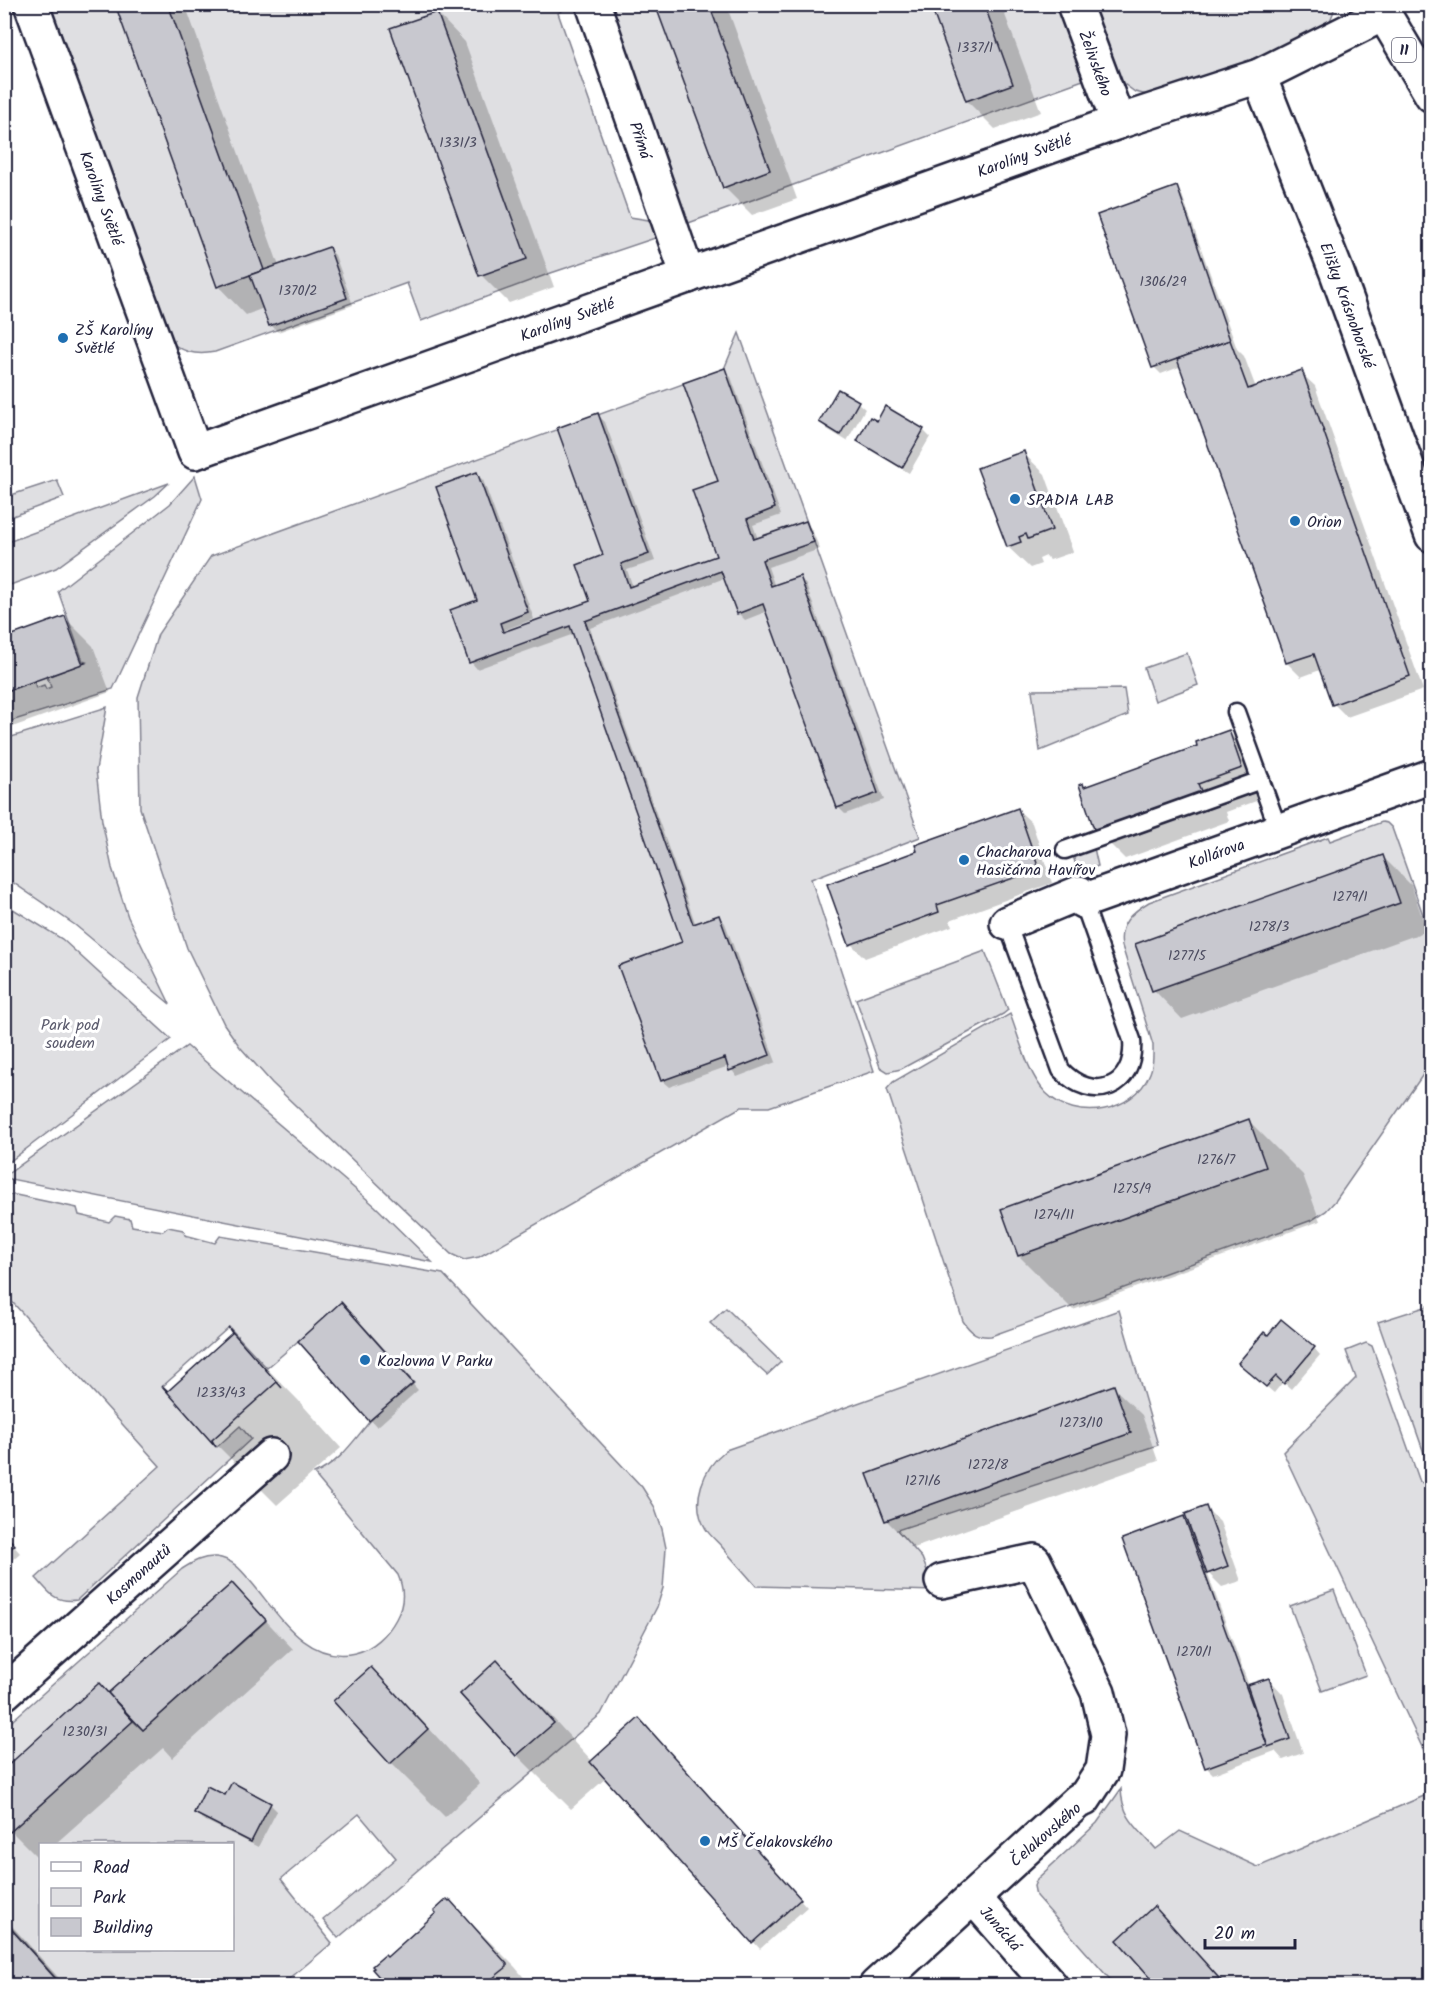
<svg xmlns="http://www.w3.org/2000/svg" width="1436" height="1990" font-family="Kalam,sans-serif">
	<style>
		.green { fill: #dfdfe2; stroke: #80808e; stroke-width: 1.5; fill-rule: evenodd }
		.shadow { fill: #0003 }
		.building { fill: #c8c8cf; stroke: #22223b; stroke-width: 1.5 }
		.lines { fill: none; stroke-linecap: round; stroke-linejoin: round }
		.lane-casing { stroke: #22223b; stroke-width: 21 }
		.street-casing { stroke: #22223b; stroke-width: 38 }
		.primary-casing { stroke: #22223b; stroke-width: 38 }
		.lane { stroke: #fff; stroke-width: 16 }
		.street { stroke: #fff; stroke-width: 33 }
		.primary { stroke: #fff; stroke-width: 33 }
		.poi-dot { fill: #1f6fb2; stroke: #fff; stroke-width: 2 }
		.labels { text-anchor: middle; stroke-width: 6; stroke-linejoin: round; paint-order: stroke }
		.number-label { font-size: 14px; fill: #4c4c60 }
		.shield { fill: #fff; stroke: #646476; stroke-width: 1.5 }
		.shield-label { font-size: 15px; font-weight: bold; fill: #22223b }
		.street-label { font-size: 16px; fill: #22223b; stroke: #fff }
		.poi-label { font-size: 16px; fill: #22223b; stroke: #fff; text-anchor: start }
		.park-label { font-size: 16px; fill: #5b5b6d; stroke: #fff }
	</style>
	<rect width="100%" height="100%" fill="#fff"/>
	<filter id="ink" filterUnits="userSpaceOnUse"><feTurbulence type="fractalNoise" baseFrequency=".0167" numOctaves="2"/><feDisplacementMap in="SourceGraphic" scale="12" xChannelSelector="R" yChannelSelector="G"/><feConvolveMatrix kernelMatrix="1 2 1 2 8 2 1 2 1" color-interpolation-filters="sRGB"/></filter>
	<g filter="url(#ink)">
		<g class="green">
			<path d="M43,5H570L558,13L630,217L661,222L664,235L551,273L421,321L407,283L215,352C195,356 181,352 166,338Z"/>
			<path d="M601,5H1056L1083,80L683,225Z"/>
			<path d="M1085,5H1335C1333,17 1328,27 1320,36L1156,97L1135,92L1120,81Z"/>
			<path d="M739,333L920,837L811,879L874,1071L769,1107H741L479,1257L464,1260L451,1254L272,1083L240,1047L224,1024L187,948L140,808L138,697L158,634L211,556L724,369Z"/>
			<path d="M195,476L202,499L113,689L5,723V692L34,681L36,688L44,685L46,689L51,687L47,677L86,662L83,661L58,591L170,504Z"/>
			<path d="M57,480L64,497L5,519V497Z"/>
			<path d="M169,483L155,496L56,568L5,587V543Z"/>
			<path d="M1187,653L1198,685L1155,701L1144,668Z"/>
			<path d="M1124,689L1128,715L1040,751L1032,690Z"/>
			<path d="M107,707L96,770L102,821L112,868L128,917L170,1004L75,925L5,877V739Z"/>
			<path d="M1261,785L1258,790L1094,848L1098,866L1078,873L1072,852Z"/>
			<path d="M1382,822L1387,823L1392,828L1431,937V1063L1336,1200L1326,1211L1312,1220L991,1336C977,1337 971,1333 963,1321L887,1089L893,1082L1010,1014C1019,1037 1028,1075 1046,1093C1076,1123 1135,1113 1150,1073C1154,1064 1153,1055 1153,1045L1122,946C1118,924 1132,912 1149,902L1328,837L1330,841Z"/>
			<path d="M5,904L62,939L171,1039L5,1165Z"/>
			<path d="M985,951L1008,1010L1003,1014L901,1069L888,1072L880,1067L856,999Z"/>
			<path d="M187,1046L375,1206L432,1262L5,1178V1176Z"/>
			<path d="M5,1195H16L77,1208L79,1215L109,1222L115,1216L130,1219L132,1226L163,1231L168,1227L183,1230L185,1235L215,1243L220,1236L443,1274L642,1487L654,1506L662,1529L666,1548L663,1588L657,1607L601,1714L338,1938L323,1920L396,1858L359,1814L281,1879L332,1943L282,1985H62L5,1921V1826L10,1832L133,1721L143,1730L266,1621L232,1583L108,1693L99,1684L5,1769L4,1728L182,1569C193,1562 203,1556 216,1557C233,1559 242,1571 252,1583C279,1615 307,1664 355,1653C373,1649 388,1634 396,1619C404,1605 404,1589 398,1575L314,1474C339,1464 354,1440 371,1420C384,1407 400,1395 414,1383L342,1303L267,1368L229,1327L163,1386L217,1447L240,1426L251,1439L77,1600C54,1603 50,1593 36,1578L160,1466L5,1294ZM497,1661L553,1723L516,1756L460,1694ZM233,1783L270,1803L251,1842L194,1813L207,1787L225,1795ZM40,1844H232V1950H40Z"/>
			<path d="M1431,1305L1430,1313L1432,1318L1431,1473L1378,1322Z"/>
			<path d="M726,1308L781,1362L767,1375L710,1323Z"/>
			<path d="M1119,1310L1158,1445L897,1530L922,1558L935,1591L756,1586C745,1573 733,1560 722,1547C717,1541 710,1536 706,1529C689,1502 704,1467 726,1450Z"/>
			<path d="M1366,1343L1372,1346L1420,1482L1431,1486V1766L1283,1452L1356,1378L1346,1351Z"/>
			<path d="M1334,1590L1366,1675L1322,1691L1290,1606Z"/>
			<path d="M1121,1789C1122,1818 1138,1828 1156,1849L1180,1831L1258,1867L1431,1793V1985H1115L1036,1896L1034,1886L1037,1879L1097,1823Z"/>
		</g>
		<g class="shadow">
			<path d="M116,4H185L279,266L328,248L335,255L353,305L278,332L271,325L264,308L246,315L218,286Z"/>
			<path d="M657,4H726L797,199L752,215L724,187Z"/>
			<path d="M932,4H1001L1041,112L995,129L967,101Z"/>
			<path d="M437,13L465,42L554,287L509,303L481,275Z"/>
			<path d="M1176,188L1182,195L1237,349L1244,356L1256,388L1300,372L1315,386L1423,690L1347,717L1333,703L1320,670L1301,677L1287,663L1182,366L1161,374L1154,367Z"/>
			<path d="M724,370L731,377L781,515L753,525L758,539L806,523L812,530L820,549L768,567L775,587L800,578L806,585L884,800L845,814L838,807L768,611L745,620L738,613L725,578L590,628L696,925L719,916L725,923L776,1062L737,1077L729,1066L669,1087L662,1081L684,943L574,634L477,669L471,662L479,601L476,474L483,480L534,619L501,631L502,634L592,602L605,556L598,415L605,422L655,561L627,570L633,587L718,557Z"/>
			<path d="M838,391L858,403L865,409L847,441L827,429L820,422Z"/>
			<path d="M886,408L923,430L930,437L909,473L865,447L858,441L877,423Z"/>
			<path d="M1023,453L1045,474L1073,552L1050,560L1046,556L1039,559L1041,564L1030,568L1008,547L979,469Z"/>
			<path d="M65,618L93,646L110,692L4,730V639Z"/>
			<path d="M1228,732L1257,760L1270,796L1226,812L1229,821L1125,859L1097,831L1083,785L1086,788L1198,747Z"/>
			<path d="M1017,809L1032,823L1052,883L950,920L952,926L865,958L851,944L919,852Z"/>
			<path d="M1383,857L1411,885L1427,931L1182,1019L1154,990L1137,945Z"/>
			<path d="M1249,1121L1303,1175L1320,1221L1073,1310L1019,1256Z"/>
			<path d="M347,1311L418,1390L377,1427L300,1341Z"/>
			<path d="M233,1334L298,1400L341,1448L277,1505L212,1440Z"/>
			<path d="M1314,1348L1320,1355L1291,1389L1283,1382L1274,1393L1247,1370Z"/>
			<path d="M1113,1387L1142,1415L1158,1461L914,1548L886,1520Z"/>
			<path d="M1206,1508L1220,1522L1241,1581L1222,1587L1207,1572L1249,1686L1269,1679L1283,1694L1303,1753L1283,1760L1275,1751L1213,1774L1206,1767L1183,1518L1190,1525Z"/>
			<path d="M4,1535L20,1553L4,1567Z"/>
			<path d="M232,1585L293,1649L172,1758L163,1748L55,1844H40L39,1859L11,1831L109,1695Z"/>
			<path d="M497,1662L551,1716L593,1762L646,1727L807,1907L760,1949L606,1778L571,1809L517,1755L462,1694Z"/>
			<path d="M371,1669L425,1724L480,1784L445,1817L391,1763Z"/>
			<path d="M226,1797L270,1804L277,1811L258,1847L202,1819L196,1812Z"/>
			<path d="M450,1902L515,1967L531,1986H389L387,1959Z"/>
			<path d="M1154,1908L1182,1936L1227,1986H1160Z"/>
			<path d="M4,1917L66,1986H4Z"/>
		</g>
		<g class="building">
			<path d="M115,4H168L264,270L217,287Z"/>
			<path d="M655,4H709L770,170L723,188Z"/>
			<path d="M930,4H984L1013,84L966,101Z"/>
			<path d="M437,12L527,259L479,276L390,28Z"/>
			<path d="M1177,186L1230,340L1152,368L1097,215Z"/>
			<path d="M329,247L347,298L269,326L250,275Z"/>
			<path d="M1230,340L1248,389L1302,370L1410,676L1332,705L1314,654L1286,663L1177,359Z"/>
			<path d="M725,368L775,508L747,519L754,539L806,521L814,542L762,560L771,586L800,576L878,793L837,808L763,604L737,614L721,571L585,621L693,924L719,915L770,1055L729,1071L725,1058L661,1081L618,966L682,942L570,626L469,663L450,610L477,600L436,487L477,472L528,612L500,623L503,632L590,601L577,565L603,555L557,428L598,413L649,554L621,564L629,587L716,556L692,490L718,481L683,383Z"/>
			<path d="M838,389L859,401L840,435L819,422Z"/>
			<path d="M885,406L924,429L902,468L857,441L870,417L877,421Z"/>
			<path d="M1024,451L1052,530L1028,539L1026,534L1019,537L1021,542L1007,547L977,468Z"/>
			<path d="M65,616L82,662L85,663L4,692V638Z"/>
			<path d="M1229,730L1242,768L1198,784L1202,793L1095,832L1079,785L1083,783L1084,787L1197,746L1196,742Z"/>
			<path d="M1018,808L1039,869L937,905L939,912L849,945L827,884L917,851L915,845Z"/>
			<path d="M1383,855L1400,903L1152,991L1135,944Z"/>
			<path d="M1249,1119L1266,1167L1018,1256L1001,1209Z"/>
			<path d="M341,1302L413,1383L369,1421L298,1341Z"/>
			<path d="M1281,1319L1315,1347L1284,1384L1276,1376L1266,1387L1238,1363L1264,1332L1268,1335Z"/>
			<path d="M228,1327L282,1388L277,1382L212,1440L216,1447L162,1386L168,1391L232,1333Z"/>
			<path d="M1114,1385L1131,1433L885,1521L867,1474Z"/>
			<path d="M1206,1506L1228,1566L1207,1574L1185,1514Z"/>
			<path d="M1184,1516L1267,1745L1205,1768L1122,1539Z"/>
			<path d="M4,1534L15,1545L4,1554Z"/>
			<path d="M232,1583L266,1620L143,1730L108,1693Z"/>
			<path d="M497,1660L554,1723L516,1756L460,1694Z"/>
			<path d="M371,1667L428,1729L390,1764L333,1701Z"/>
			<path d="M1269,1678L1290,1739L1268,1747L1247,1685Z"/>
			<path d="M99,1683L133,1721L10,1832L4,1826V1769Z"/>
			<path d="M639,1718L801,1899L752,1943L590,1762Z"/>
			<path d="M232,1782L271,1803L251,1842L194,1813L207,1786L225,1795Z"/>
			<path d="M447,1899L449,1901L450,1900L507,1964V1967L483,1986H387L372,1969L374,1968L372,1966L385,1955L387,1957L436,1913L434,1911Z"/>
			<path d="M1154,1906L1226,1986H1158L1117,1940Z"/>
			<path d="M4,1921L62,1986H4Z"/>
		</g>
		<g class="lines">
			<defs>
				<g id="lane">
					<path d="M1236,712L1279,831"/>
					<path d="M1065,850L1261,780"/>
					<path d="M1007,923L1061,1070C1093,1104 1136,1088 1132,1040L1083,901"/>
				</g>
				<g id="street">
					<path d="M31,4L195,452L1118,122L1259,76L1383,14"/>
					<path d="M593,4L688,276"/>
					<path d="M1074,4L1118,122"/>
					<path d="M1259,76L1337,273L1432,535"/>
					<path d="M1007,923L1079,893L1083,901L1432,776"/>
					<path d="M4,1693L271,1456"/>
					<path d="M974,1898L1051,1986"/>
					<path d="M876,1986L1079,1800L1084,1799L1103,1770L1108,1735L1098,1692L1034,1561L942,1581"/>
				</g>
				<path id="primary" d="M1378,4L1432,95"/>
			</defs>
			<use href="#lane" class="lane-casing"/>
			<use href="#street" class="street-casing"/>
			<use href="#primary" class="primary-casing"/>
			<use href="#lane" class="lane"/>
			<use href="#street" class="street"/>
			<use href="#primary" class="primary"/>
		</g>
	</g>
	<g class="poi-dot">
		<circle cx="63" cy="338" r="6"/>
		<circle cx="1015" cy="499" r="6"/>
		<circle cx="1295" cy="521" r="6"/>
		<circle cx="964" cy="860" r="6"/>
		<circle cx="365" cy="1360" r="6"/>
		<circle cx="705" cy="1841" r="6"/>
	</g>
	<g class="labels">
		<g class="number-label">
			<text x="975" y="52">1337/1</text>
			<text x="458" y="147">1331/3</text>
			<text x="1163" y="286">1306/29</text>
			<text x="298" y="295">1370/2</text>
			<text x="1350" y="901">1279/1</text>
			<text x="1269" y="931">1278/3</text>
			<text x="1187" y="960">1277/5</text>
			<text x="1216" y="1164">1276/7</text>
			<text x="1132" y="1193">1275/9</text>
			<text x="1054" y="1219">1274/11</text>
			<text x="221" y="1397">1233/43</text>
			<text x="1081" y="1427">1273/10</text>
			<text x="988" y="1469">1272/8</text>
			<text x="923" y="1485">1271/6</text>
			<text x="1194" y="1656">1270/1</text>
			<text x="85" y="1736">1230/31</text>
		</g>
		<rect class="shield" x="1392" y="38" width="24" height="24" rx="4.5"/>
		<g class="shield-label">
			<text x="1404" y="55">11</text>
		</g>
		<g class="street-label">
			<text transform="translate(1096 63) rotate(70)" y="6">Želivského</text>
			<text transform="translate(641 140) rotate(71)" y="6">Přímá</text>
			<text transform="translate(1024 155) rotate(-20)" y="6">Karolíny Světlé</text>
			<text transform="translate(102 198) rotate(70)" y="6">Karolíny Světlé</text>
			<text transform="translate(1348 305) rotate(70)" y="6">Elišky Krásnohorské</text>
			<text transform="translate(567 319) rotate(-20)" y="6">Karolíny Světlé</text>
			<text transform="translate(1216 853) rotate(-20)" y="6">Kollárova</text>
			<text transform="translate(138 1574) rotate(-42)" y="6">Kosmonautů</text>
			<text transform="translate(1045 1834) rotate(-41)" y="6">Čelakovského</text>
			<text transform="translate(1001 1928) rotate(49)" y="6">Junácká</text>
		</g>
		<g class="poi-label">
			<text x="75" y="335">ZŠ Karolíny<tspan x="75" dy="18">Světlé</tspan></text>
			<text x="1027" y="505">SPADIA LAB</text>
			<text x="1307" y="527">Orion</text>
			<text x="976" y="857">Chacharova<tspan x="976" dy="18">Hasičárna Havířov</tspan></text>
			<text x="377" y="1366">Kozlovna V Parku</text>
			<text x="717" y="1847">MŠ Čelakovského</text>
		</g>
		<g class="park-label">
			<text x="70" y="1030">Park pod<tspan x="70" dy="18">soudem</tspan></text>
		</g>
	</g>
	<rect width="1436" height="1990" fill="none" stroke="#fff" stroke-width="24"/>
	<rect x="12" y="12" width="1412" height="1966" fill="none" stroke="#22223b" stroke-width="2" filter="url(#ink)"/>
	<rect x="39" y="1843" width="195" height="108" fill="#ffffff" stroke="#a7a7b1" stroke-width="1.5"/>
	<rect x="51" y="1862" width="30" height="9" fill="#ffffff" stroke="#a7a7b1" stroke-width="1.5"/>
	<text x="93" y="1873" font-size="18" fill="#22223b">Road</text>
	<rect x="51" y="1888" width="30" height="18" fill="#dfdfe2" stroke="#a7a7b1" stroke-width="1.5"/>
	<text x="93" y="1903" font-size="18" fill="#22223b">Park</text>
	<rect x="51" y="1918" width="30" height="18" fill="#c8c8cf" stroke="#a7a7b1" stroke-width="1.5"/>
	<text x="93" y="1933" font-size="18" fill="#22223b">Building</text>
	<path d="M1205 1939v9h90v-9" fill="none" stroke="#22223b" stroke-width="3"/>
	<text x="1214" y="1939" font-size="18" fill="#22223b" stroke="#ffffff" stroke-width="4.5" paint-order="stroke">20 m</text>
</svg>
